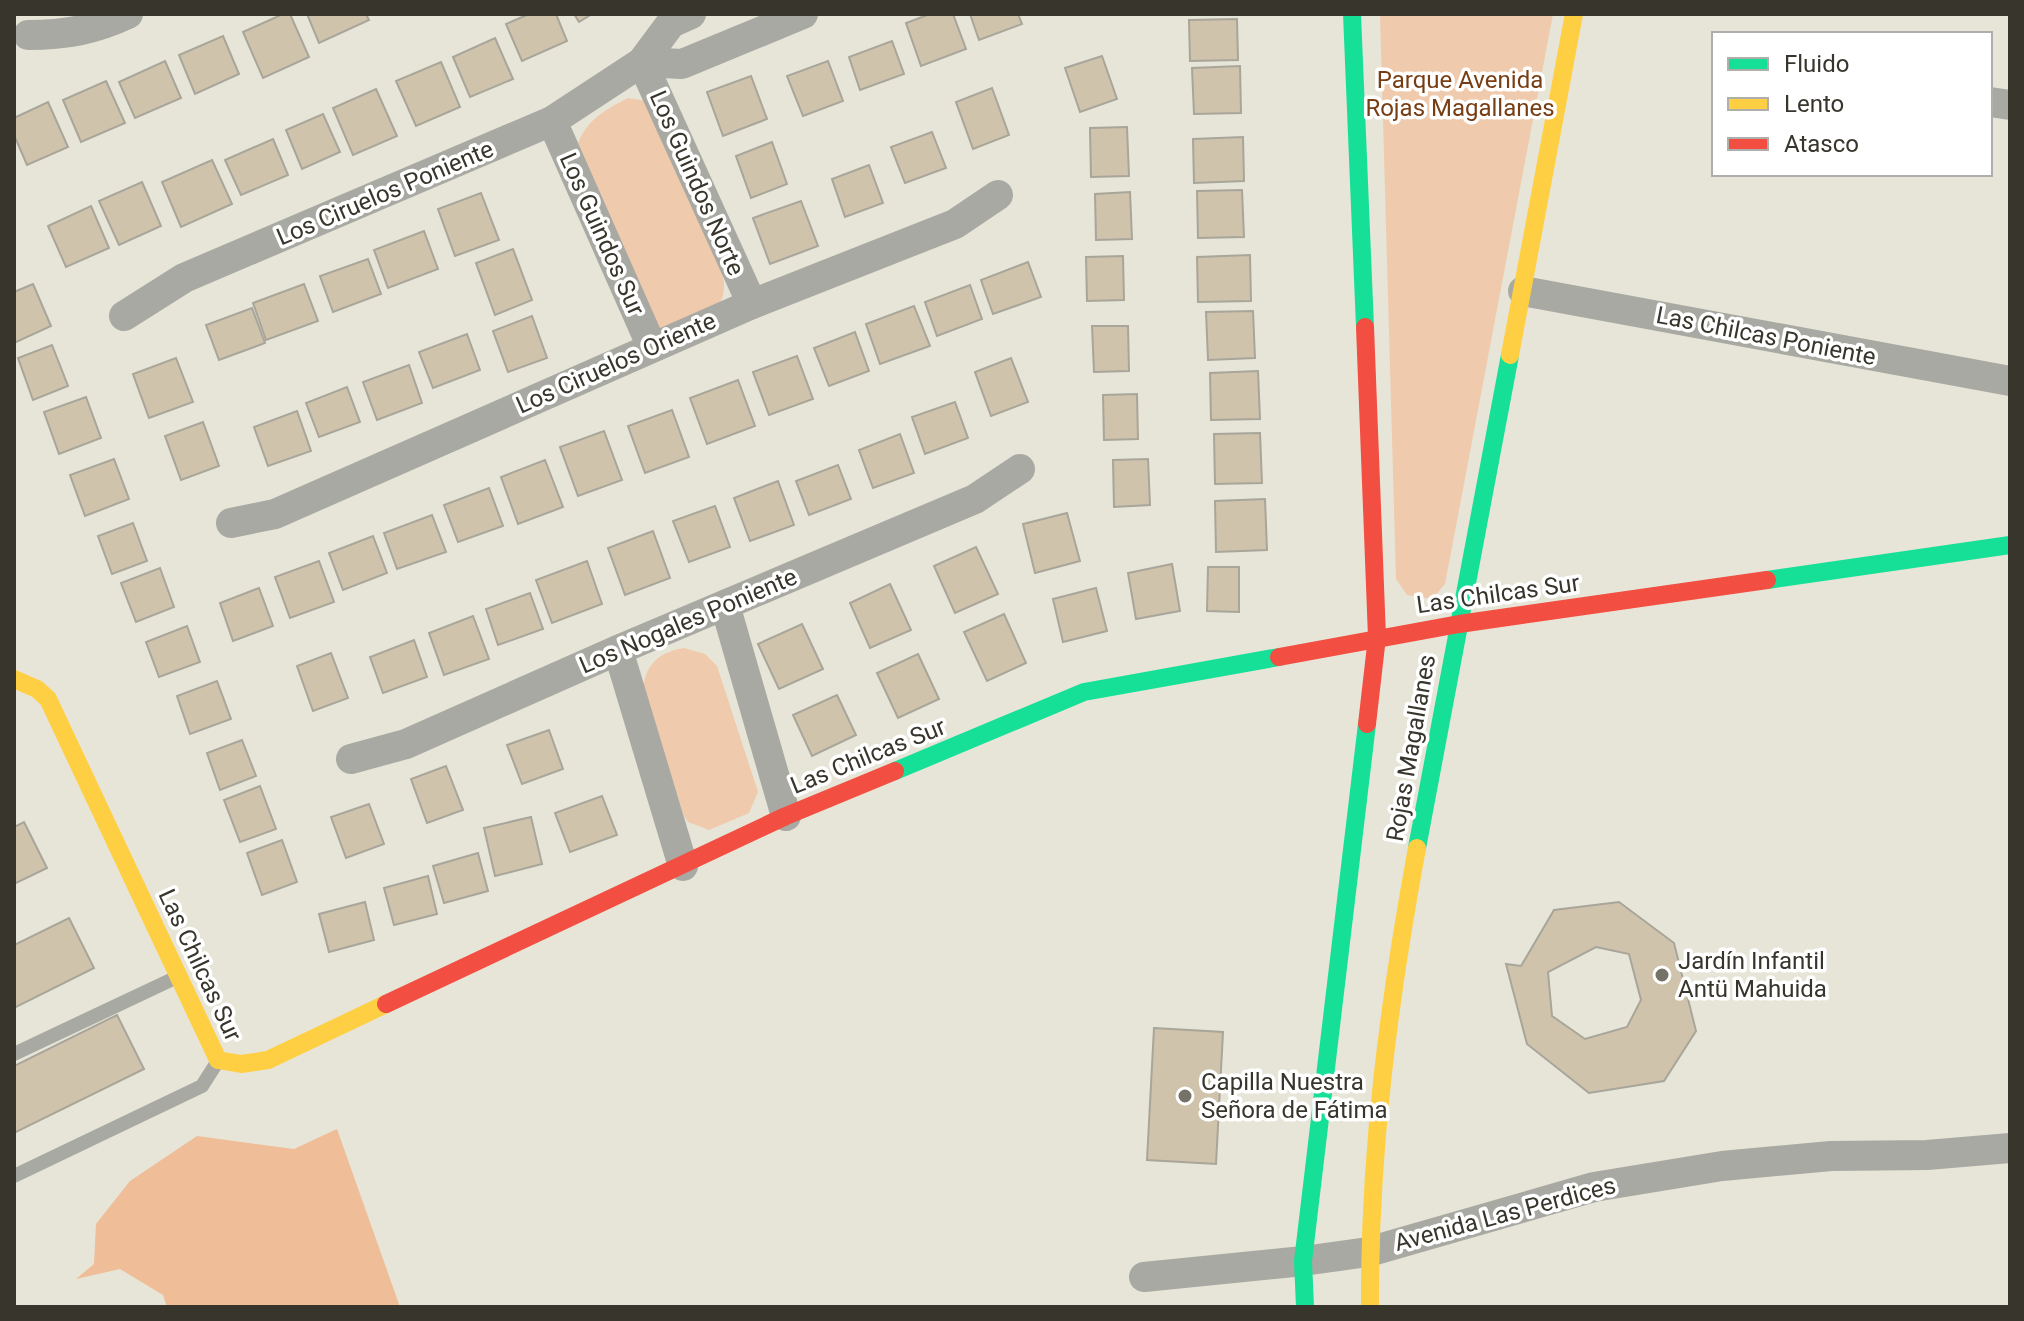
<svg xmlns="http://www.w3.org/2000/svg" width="2024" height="1321" font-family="Roboto,sans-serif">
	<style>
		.green { fill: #f0caac }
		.forest { fill: #efbd97 }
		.building { fill: #d0c3ab; stroke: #a8a59a; stroke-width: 2; fill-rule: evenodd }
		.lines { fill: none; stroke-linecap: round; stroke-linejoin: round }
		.lane { stroke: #a8a9a2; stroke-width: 14 }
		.street { stroke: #a8a9a2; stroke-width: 30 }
		.fast { stroke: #16e098; stroke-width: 18 }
		.slow { stroke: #ffcf43; stroke-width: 18 }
		.jam { stroke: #f24e42; stroke-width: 18 }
		.poi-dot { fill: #757368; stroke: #fff; stroke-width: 3 }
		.labels { text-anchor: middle; stroke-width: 7; stroke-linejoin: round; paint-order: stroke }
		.park-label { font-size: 24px; fill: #773e14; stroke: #fff }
		.street-label { font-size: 24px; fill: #37352c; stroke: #fff }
		.poi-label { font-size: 24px; fill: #37352c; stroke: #fff; text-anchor: start }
	</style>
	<rect width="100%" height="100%" fill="#e7e5d7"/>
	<g class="green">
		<path d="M1380,14H1553L1445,584L1432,599L1407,595L1396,579Z"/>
		<path d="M628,98L646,101L722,273C726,288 724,296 717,309L664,330L652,325L578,143C587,120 606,109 628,98Z"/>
		<path d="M684,648L705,654L717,666L758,792L749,813L709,830L688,822L684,816L643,688C646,663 660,652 684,648Z"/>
	</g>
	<path class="forest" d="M337,1129L400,1307H167L163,1295L120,1269L76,1279L94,1264L96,1224L130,1181L197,1136L294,1149Z"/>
	<g class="building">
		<path d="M283,14H290L309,57L263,78L243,32Z"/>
		<path d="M307,14H366L369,20L319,43Z"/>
		<path d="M529,14H556L567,41L522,61L506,24Z"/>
		<path d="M574,14H592L579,22Z"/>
		<path d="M930,14H953L966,49L921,66L906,23Z"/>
		<path d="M970,14H1018L1022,24L979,40Z"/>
		<path d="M1237,19L1238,60L1190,61L1189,20Z"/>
		<path d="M223,36L239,74L195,94L179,55Z"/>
		<path d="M495,38L513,79L470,97L453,57Z"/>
		<path d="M892,41L904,74L860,90L849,57Z"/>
		<path d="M1102,56L1117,99L1080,112L1065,68Z"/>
		<path d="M165,61L181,98L135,118L119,82Z"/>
		<path d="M828,61L843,101L803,116L787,76Z"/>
		<path d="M441,62L460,107L416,126L396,81Z"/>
		<path d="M1240,66L1241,113L1194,114L1192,68Z"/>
		<path d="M751,76L767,119L723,136L707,92Z"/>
		<path d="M106,81L125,123L81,142L63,100Z"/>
		<path d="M992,88L1009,135L973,149L956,102Z"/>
		<path d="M376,89L397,136L353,155L333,108Z"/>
		<path d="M48,102L68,147L27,165L14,135V118Z"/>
		<path d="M323,114L340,152L302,169L286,130Z"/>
		<path d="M1127,127L1129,176L1091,177L1090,128Z"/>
		<path d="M932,132L946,168L905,183L891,147Z"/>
		<path d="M1243,137L1244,181L1194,183L1193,139Z"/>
		<path d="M273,139L288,175L241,195L225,160Z"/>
		<path d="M772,142L787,184L751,198L736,156Z"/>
		<path d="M212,160L232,204L181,227L162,182Z"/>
		<path d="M869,165L883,203L845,217L832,179Z"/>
		<path d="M142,182L161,226L119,245L99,201Z"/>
		<path d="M1242,190L1244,237L1198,238L1197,191Z"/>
		<path d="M1130,192L1132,239L1096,240L1095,194Z"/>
		<path d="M481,193L499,240L455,256L438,209Z"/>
		<path d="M801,201L818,246L770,264L753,218Z"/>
		<path d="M91,206L109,248L66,267L48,226Z"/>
		<path d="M424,231L438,269L388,288L374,250Z"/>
		<path d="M513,249L532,300L495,315L476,263Z"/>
		<path d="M1250,255L1251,301L1198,302L1197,257Z"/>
		<path d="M1123,256L1124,300L1087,301L1086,257Z"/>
		<path d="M368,259L381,294L333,312L320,276Z"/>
		<path d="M1028,262L1041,297L993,314L981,280Z"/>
		<path d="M33,284L51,326L14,343V292Z"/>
		<path d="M304,284L318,321L266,340L253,303Z"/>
		<path d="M970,285L982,319L937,336L925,302Z"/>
		<path d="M914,306L930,346L880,364L866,324Z"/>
		<path d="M252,308L265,343L219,360L206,325Z"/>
		<path d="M1253,311L1255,358L1208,360L1206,312Z"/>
		<path d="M532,316L547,358L508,372L493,331Z"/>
		<path d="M1092,326H1128L1129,371L1094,372Z"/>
		<path d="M855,332L869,371L829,386L814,348Z"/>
		<path d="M467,334L480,370L433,388L419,352Z"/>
		<path d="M52,345L68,386L33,400L18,358Z"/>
		<path d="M797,356L813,399L769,415L753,372Z"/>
		<path d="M176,358L193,402L149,418L133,374Z"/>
		<path d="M1011,358L1028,402L991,416L975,372Z"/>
		<path d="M409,365L422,403L377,420L363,382Z"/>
		<path d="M1258,371L1260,419L1211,420L1210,373Z"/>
		<path d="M738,380L755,426L707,444L690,398Z"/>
		<path d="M347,387L360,422L319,437L306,403Z"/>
		<path d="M1137,394L1138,439L1104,440L1103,395Z"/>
		<path d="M86,397L101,438L59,454L44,412Z"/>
		<path d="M955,402L968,438L925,454L912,417Z"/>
		<path d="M672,410L689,457L645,473L628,426Z"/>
		<path d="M297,411L311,451L268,466L254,427Z"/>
		<path d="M203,422L219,466L181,480L165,436Z"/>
		<path d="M604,431L622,480L578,496L560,447Z"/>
		<path d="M1260,433L1262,483L1215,484L1214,434Z"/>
		<path d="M900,434L914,473L873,488L859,450Z"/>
		<path d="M114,459L129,499L85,516L70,475Z"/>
		<path d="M1148,459L1150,505L1114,507L1113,460Z"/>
		<path d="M545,460L563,507L518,524L501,477Z"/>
		<path d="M838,465L851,499L809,515L796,481Z"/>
		<path d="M778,481L794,525L750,541L734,498Z"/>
		<path d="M489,488L503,526L458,542L444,505Z"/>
		<path d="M1265,499L1267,550L1216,552L1215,501Z"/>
		<path d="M715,506L730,547L689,562L673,521Z"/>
		<path d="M1067,513L1080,561L1035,573L1023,524Z"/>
		<path d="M432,515L446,552L397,569L384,533Z"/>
		<path d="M133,523L147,561L112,574L98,536Z"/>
		<path d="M653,531L670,578L625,595L608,548Z"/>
		<path d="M373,536L387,573L343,590L329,553Z"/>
		<path d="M976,547L998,594L955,613L934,566Z"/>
		<path d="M319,561L334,602L290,618L275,577Z"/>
		<path d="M587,561L602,604L552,623L536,580Z"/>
		<path d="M1172,564L1180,611L1136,619L1128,573Z"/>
		<path d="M1208,567H1239V612L1207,611Z"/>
		<path d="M160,568L174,607L136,622L121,583Z"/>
		<path d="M890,584L911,630L870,648L850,603Z"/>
		<path d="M259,588L273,626L233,641L220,603Z"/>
		<path d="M1096,588L1107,631L1063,642L1053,599Z"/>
		<path d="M530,593L543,629L498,645L486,609Z"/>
		<path d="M1004,614L1026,663L987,681L964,632Z"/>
		<path d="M473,616L489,659L444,675L429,633Z"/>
		<path d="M802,624L823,669L779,689L758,644Z"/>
		<path d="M187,626L200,662L159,677L146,642Z"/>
		<path d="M414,640L427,677L383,693L370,657Z"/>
		<path d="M331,653L348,698L313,711L297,666Z"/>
		<path d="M918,654L939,699L898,718L877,673Z"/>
		<path d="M217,681L231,719L190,734L177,696Z"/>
		<path d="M837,695L856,735L812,756L793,715Z"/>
		<path d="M549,730L563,769L522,784L507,745Z"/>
		<path d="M242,740L256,776L220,790L207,753Z"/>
		<path d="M446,766L463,810L427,823L411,779Z"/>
		<path d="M260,786L276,829L240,842L224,800Z"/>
		<path d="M602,796L617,835L570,852L555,813Z"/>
		<path d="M369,804L384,844L346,858L331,817Z"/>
		<path d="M531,817L542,864L495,876L484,828Z"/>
		<path d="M24,822L47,868L14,884V827Z"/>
		<path d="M282,840L297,882L262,895L247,853Z"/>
		<path d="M478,853L488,891L444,903L433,866Z"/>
		<path d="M428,876L437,914L394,925L384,888Z"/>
		<path d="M365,902L374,940L329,952L319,914Z"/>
		<path d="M1619,902L1674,943L1696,1031L1664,1081L1589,1093L1527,1044L1506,964L1521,966L1554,910ZM1596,947L1629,954L1641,1000L1627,1027L1585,1039L1552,1016L1548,972Z"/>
		<path d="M69,918L94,968L14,1008V945Z"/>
		<path d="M117,1015L144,1069L14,1133V1066Z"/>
		<path d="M1154,1028L1223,1032L1216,1164L1147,1160Z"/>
	</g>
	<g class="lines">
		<g class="lane">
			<path d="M14,1054L175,978"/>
			<path d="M14,1176L202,1086L216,1064"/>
		</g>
		<g class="street">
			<path d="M28,35C65,35 94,30 128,14"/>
			<path d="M642,62L752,304"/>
			<path d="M642,62L682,64L803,14"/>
			<path d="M1990,102L2010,105"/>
			<path d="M552,121L652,347"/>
			<path d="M1523,291L2010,381"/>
			<path d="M124,316L184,278L552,121L642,62L671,23L691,14"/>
			<path d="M231,523L275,514L752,304L955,224L998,195"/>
			<path d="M725,605L786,816"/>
			<path d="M618,650L683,866"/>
			<path d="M351,759L406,744L618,650L975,499L1020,469"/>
			<path d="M1144,1277L1303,1261L1368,1252L1594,1187L1722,1166L1831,1156L1927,1155L2010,1148"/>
		</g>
		<g class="fast">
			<path d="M1352,14L1365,327"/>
			<path d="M1767,580L2010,545"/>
			<path d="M895,771L1084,692L1279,657"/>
			<path d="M1417,848L1510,355"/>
			<path d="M1305,1307L1303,1261L1367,724"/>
		</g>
		<g class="slow">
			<path d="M1510,355L1574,14"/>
			<path d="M14,679L37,689L48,699L218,1060L241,1064L268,1060L386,1004"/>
			<path d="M1370,1307C1369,1152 1389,1000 1417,848"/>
		</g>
		<g class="jam">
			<path d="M1365,327L1377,637L1367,724"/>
			<path d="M1279,657L1459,624L1767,580"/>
			<path d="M386,1004L786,816L895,771"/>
		</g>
	</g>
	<g class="poi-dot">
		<circle cx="1662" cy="975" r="8"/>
		<circle cx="1185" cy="1096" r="8"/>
	</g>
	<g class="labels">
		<g class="park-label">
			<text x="1460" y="88">Parque Avenida<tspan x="1460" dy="28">Rojas Magallanes</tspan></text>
		</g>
		<g class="street-label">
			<text transform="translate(697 183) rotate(66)" y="8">Los Guindos Norte</text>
			<text transform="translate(385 193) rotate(-23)" y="8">Los Ciruelos Poniente</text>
			<text transform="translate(602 234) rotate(66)" y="8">Los Guindos Sur</text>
			<text transform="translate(1766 336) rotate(11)" y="8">Las Chilcas Poniente</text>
			<text transform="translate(616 363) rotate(-24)" y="8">Los Ciruelos Oriente</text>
			<text transform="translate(1498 594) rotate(-8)" y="8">Las Chilcas Sur</text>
			<text transform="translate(688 621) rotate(-23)" y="8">Los Nogales Poniente</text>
			<text transform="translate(1411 748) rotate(-80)" y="8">Rojas Magallanes</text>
			<text transform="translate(868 756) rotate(-22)" y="8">Las Chilcas Sur</text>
			<text transform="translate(200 965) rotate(65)" y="8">Las Chilcas Sur</text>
			<text transform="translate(1505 1214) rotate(-15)" y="8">Avenida Las Perdices</text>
		</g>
		<g class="poi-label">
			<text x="1678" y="969">Jardín Infantil<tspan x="1678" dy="28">Antü Mahuida</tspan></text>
			<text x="1201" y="1090">Capilla Nuestra<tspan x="1201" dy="28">Señora de Fátima</tspan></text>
		</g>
	</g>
	<rect width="2024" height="1321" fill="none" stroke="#37352c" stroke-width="32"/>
	<rect x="1712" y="32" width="280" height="144" fill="#ffffff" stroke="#afaeab" stroke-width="2"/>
	<rect x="1728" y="58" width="40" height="12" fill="#16e098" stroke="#afaeab" stroke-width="2"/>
	<text x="1784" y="72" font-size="24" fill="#37352c">Fluido</text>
	<rect x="1728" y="98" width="40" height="12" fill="#ffcf43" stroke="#afaeab" stroke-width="2"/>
	<text x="1784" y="112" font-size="24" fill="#37352c">Lento</text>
	<rect x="1728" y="138" width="40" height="12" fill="#f24e42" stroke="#afaeab" stroke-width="2"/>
	<text x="1784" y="152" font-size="24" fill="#37352c">Atasco</text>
</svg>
